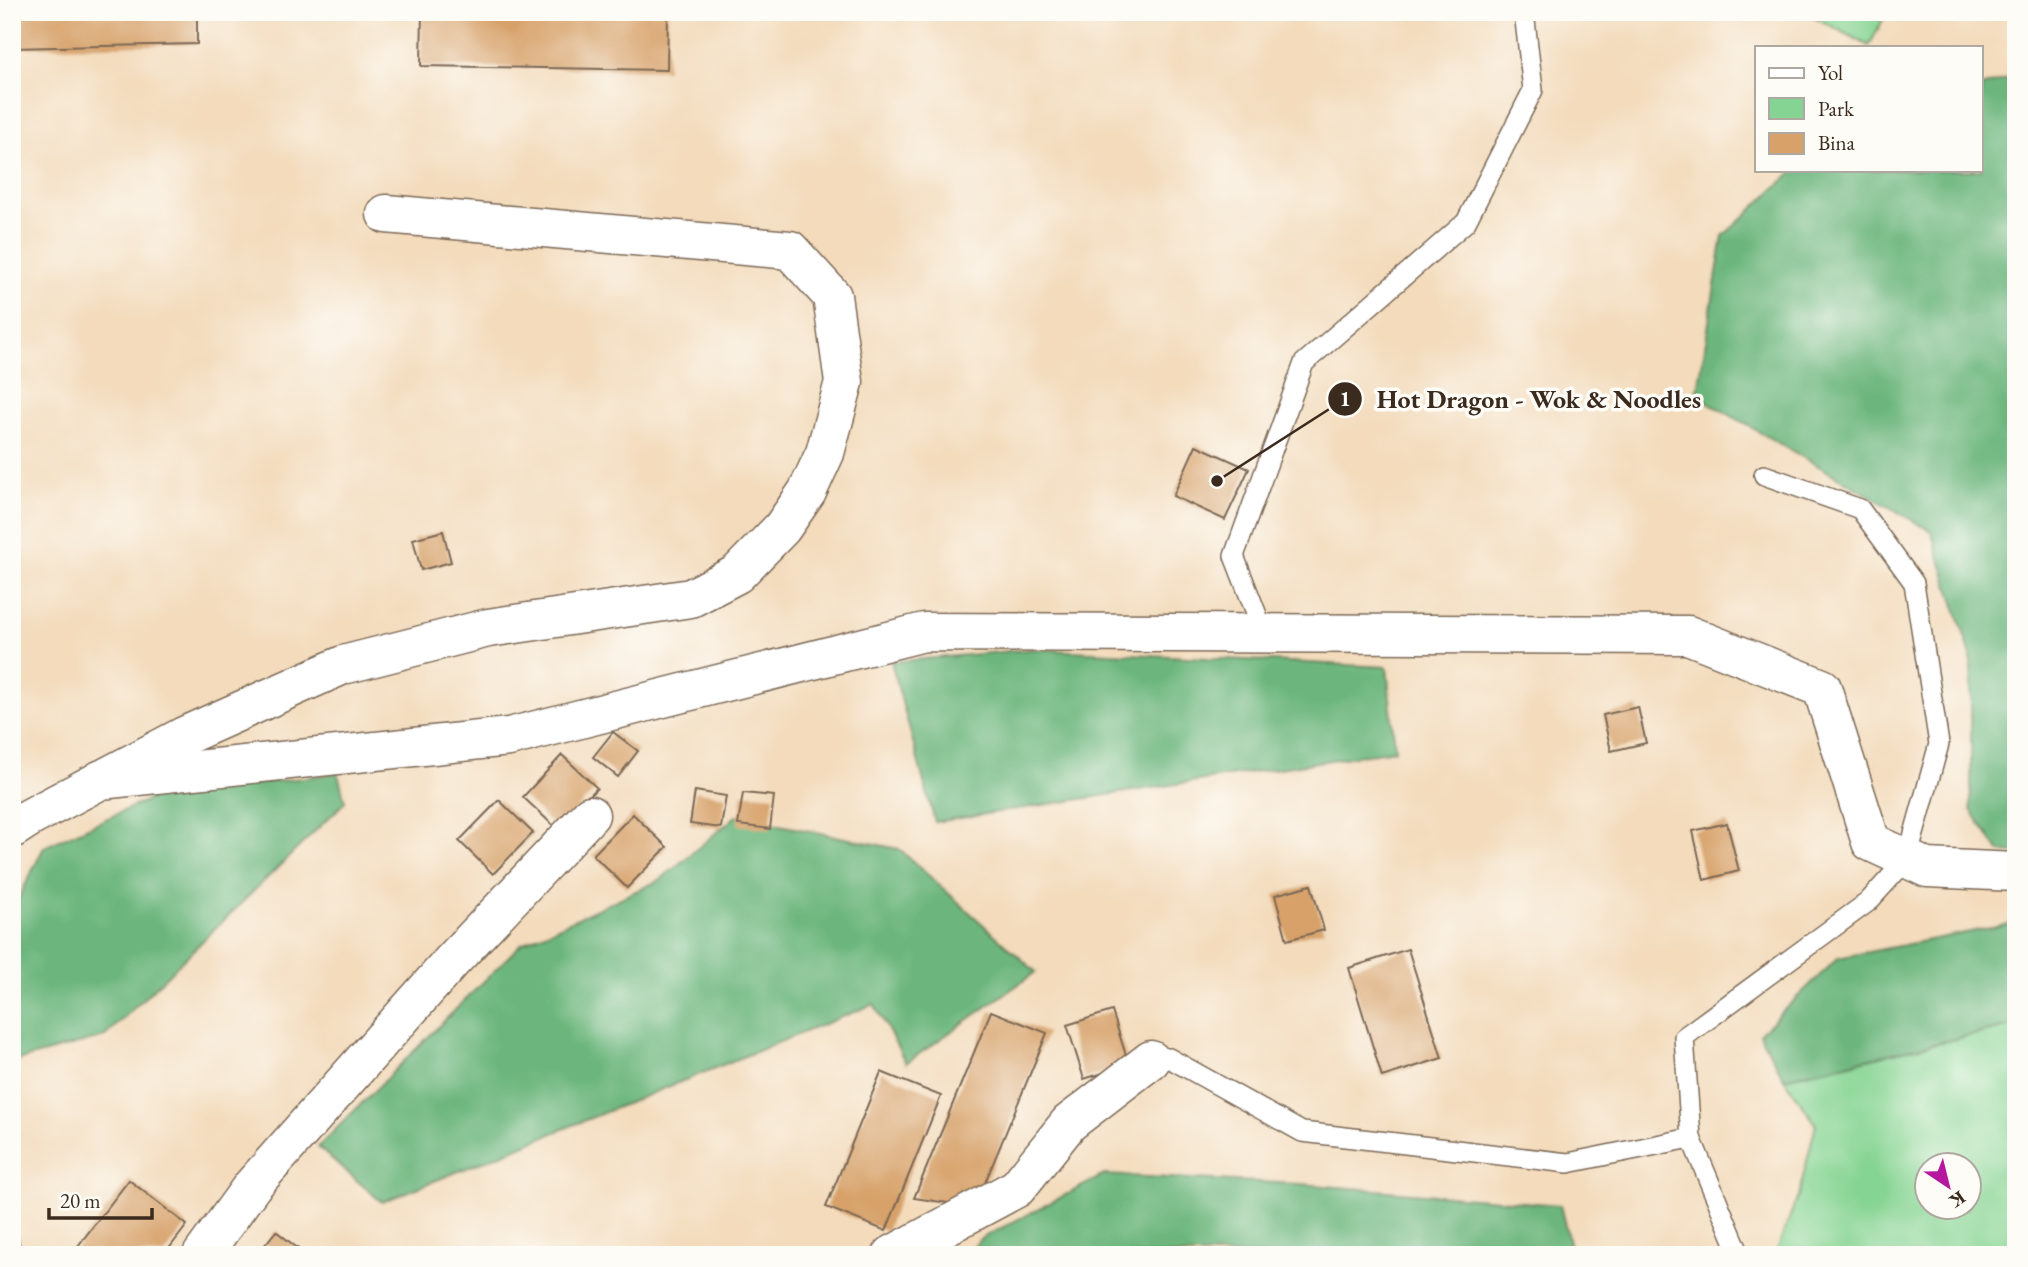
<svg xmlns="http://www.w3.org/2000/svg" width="2028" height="1267" font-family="'EB Garamond',serif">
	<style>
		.green { fill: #86d493; stroke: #607f58; stroke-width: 2; fill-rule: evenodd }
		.forest { fill: #6cb67d; stroke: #54704e; stroke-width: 2 }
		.building { fill: #d7a169 }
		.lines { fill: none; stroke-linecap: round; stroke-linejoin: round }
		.service-casing { stroke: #7b6855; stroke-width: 22 }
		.minor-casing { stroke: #7b6855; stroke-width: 41 }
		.service { stroke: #fff; stroke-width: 19 }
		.minor { stroke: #fff; stroke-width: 38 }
		.leader { fill: none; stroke: #3b2a1e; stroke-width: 2.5 }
		.callout-dot { fill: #3b2a1e; stroke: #fdfcf7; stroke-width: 2.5 }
		.mark-label { font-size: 21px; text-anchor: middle; font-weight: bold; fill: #fff }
		.callout-label { font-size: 26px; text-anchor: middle; font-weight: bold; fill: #3b2a1e; stroke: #fdfcf7; stroke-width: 7; stroke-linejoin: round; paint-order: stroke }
	</style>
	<rect width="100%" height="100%" fill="#fdfcf7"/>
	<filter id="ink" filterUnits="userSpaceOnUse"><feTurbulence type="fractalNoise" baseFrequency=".0143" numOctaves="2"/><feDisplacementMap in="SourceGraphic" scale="14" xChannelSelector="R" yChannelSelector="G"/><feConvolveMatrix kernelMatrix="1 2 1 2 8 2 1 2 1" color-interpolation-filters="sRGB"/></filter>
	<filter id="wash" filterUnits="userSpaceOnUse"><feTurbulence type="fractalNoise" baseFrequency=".00686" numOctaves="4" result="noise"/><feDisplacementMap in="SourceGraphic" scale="28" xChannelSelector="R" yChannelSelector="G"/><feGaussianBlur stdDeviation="1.57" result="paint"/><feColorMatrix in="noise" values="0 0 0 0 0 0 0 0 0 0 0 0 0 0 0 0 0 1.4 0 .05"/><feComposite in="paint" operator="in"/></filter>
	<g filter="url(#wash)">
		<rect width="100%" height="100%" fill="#f3dbbc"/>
		<g class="green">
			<path d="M1805,12H1887L1869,46Z"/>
			<path d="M2016,1025V1255H1775L1799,1194L1816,1124L1784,1078ZM1926,1166H1968V1208H1926Z"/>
		</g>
		<g class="forest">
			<path d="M2007,79L2016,82V853L2000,852L1971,810V656L1931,531L1697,396L1723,236L1795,170H1981V87Z"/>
			<path d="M1032,649L1387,667L1395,750L935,822L891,662Z"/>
			<path d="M338,773L345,802L104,1037L12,1062V912L44,847L152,798Z"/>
			<path d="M736,816L899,849L1036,972L906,1063L874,1004L382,1202L318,1147L521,944L660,880Z"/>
			<path d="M2016,923V1025L1784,1078L1759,1034L1838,958Z"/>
			<path d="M1104,1175L1301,1184L1560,1205L1572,1255H968L980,1239Z"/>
		</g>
		<g id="blocks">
			<g class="building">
				<path d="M12,12H197V44L12,48Z"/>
				<path d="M422,12H668L667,70L421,66Z"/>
				<path d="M1196,445L1249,469L1225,520L1173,496Z"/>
				<path d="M443,531L451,562L421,570L413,539Z"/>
				<path d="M1638,707L1646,743L1611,751L1603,715Z"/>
				<path d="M613,732L638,751L618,777L593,757Z"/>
				<path d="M562,755L597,788L557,829L523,797Z"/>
				<path d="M695,791L726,796L721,828L690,824Z"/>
				<path d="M743,793L774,796L770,829L738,825Z"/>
				<path d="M499,800L533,833L493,874L459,841Z"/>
				<path d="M633,814L667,847L627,888L593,855Z"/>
				<path d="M1727,823L1739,871L1704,880L1693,831Z"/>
				<path d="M1311,885L1324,930L1287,940L1275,895Z"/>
				<path d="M1408,949L1442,1058L1382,1077L1349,968Z"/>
				<path d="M991,1011L1047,1033L975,1207L914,1198Z"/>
				<path d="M1112,1011L1129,1065L1084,1079L1067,1025Z"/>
				<path d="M881,1072L941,1096L886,1231L826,1207Z"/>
				<path d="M129,1180L187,1225L164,1255H71Z"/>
				<path d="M276,1231L306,1255H257Z"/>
				<path d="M18,1236L21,1255H12V1237Z"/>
			</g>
		</g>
	</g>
	<g filter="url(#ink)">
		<use href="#blocks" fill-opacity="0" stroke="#7b6855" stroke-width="2"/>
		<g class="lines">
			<defs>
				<g id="service">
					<path d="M1264,633L1234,556L1304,363L1466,222L1533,90L1524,12"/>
					<path d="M1151,1060L1169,1058L1302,1132L1568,1163L1691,1138"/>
					<path d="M1740,1255L1691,1138L1684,1037L1868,902L1907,859L1939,744L1914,583L1860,509L1764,475"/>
				</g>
				<g id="minor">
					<path d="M100,780L509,737L924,632L1688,635L1822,688L1871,842L1927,868L2016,872"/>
					<path d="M12,829L29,818L184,736L343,665L488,628L691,598L737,574L782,528L807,492L825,453L844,382L832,296L790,250L386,214"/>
					<path d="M202,1255L252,1186L452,961L590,815"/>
					<path d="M892,1255L1017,1188L1069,1123L1151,1060"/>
				</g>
			</defs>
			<use href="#service" class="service-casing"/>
			<use href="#minor" class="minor-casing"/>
			<use href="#service" class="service"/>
			<use href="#minor" class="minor"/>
		</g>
	</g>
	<path class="leader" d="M1217 481L1345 399"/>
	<g class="callout-dot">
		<circle cx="1217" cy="481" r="7"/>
		<circle cx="1345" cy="399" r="18"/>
	</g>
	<g class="mark-label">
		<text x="1345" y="406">1</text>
	</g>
	<g class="callout-label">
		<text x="1539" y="408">Hot Dragon - Wok &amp; Noodles</text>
	</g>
	<rect width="2028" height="1267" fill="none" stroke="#fdfcf7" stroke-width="42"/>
	<rect x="1755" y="46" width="228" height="126" fill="#fdfcf7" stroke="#afa8a0" stroke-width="2"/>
	<rect x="1769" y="68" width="35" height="10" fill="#ffffff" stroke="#afa8a0" stroke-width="2"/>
	<text x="1818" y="80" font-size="21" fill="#3b2a1e">Yol</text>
	<rect x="1769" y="98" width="35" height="21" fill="#86d493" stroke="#afa8a0" stroke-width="2"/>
	<text x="1818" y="116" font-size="21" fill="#3b2a1e">Park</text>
	<rect x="1769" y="133" width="35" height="21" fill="#d7a169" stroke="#afa8a0" stroke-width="2"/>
	<text x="1818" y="150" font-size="21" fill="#3b2a1e">Bina</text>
	<g transform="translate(1948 1186) rotate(145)"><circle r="33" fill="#fdfcf7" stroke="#afa8a0" stroke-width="2"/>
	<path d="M0-5L12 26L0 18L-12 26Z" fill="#b5179e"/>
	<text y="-10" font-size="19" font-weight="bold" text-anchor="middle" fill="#3b2a1e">K</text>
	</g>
	<path d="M49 1208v10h103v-10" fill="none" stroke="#3b2a1e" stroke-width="3.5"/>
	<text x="60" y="1208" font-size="21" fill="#3b2a1e" stroke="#fdfcf7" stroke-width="5" paint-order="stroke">20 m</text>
</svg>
